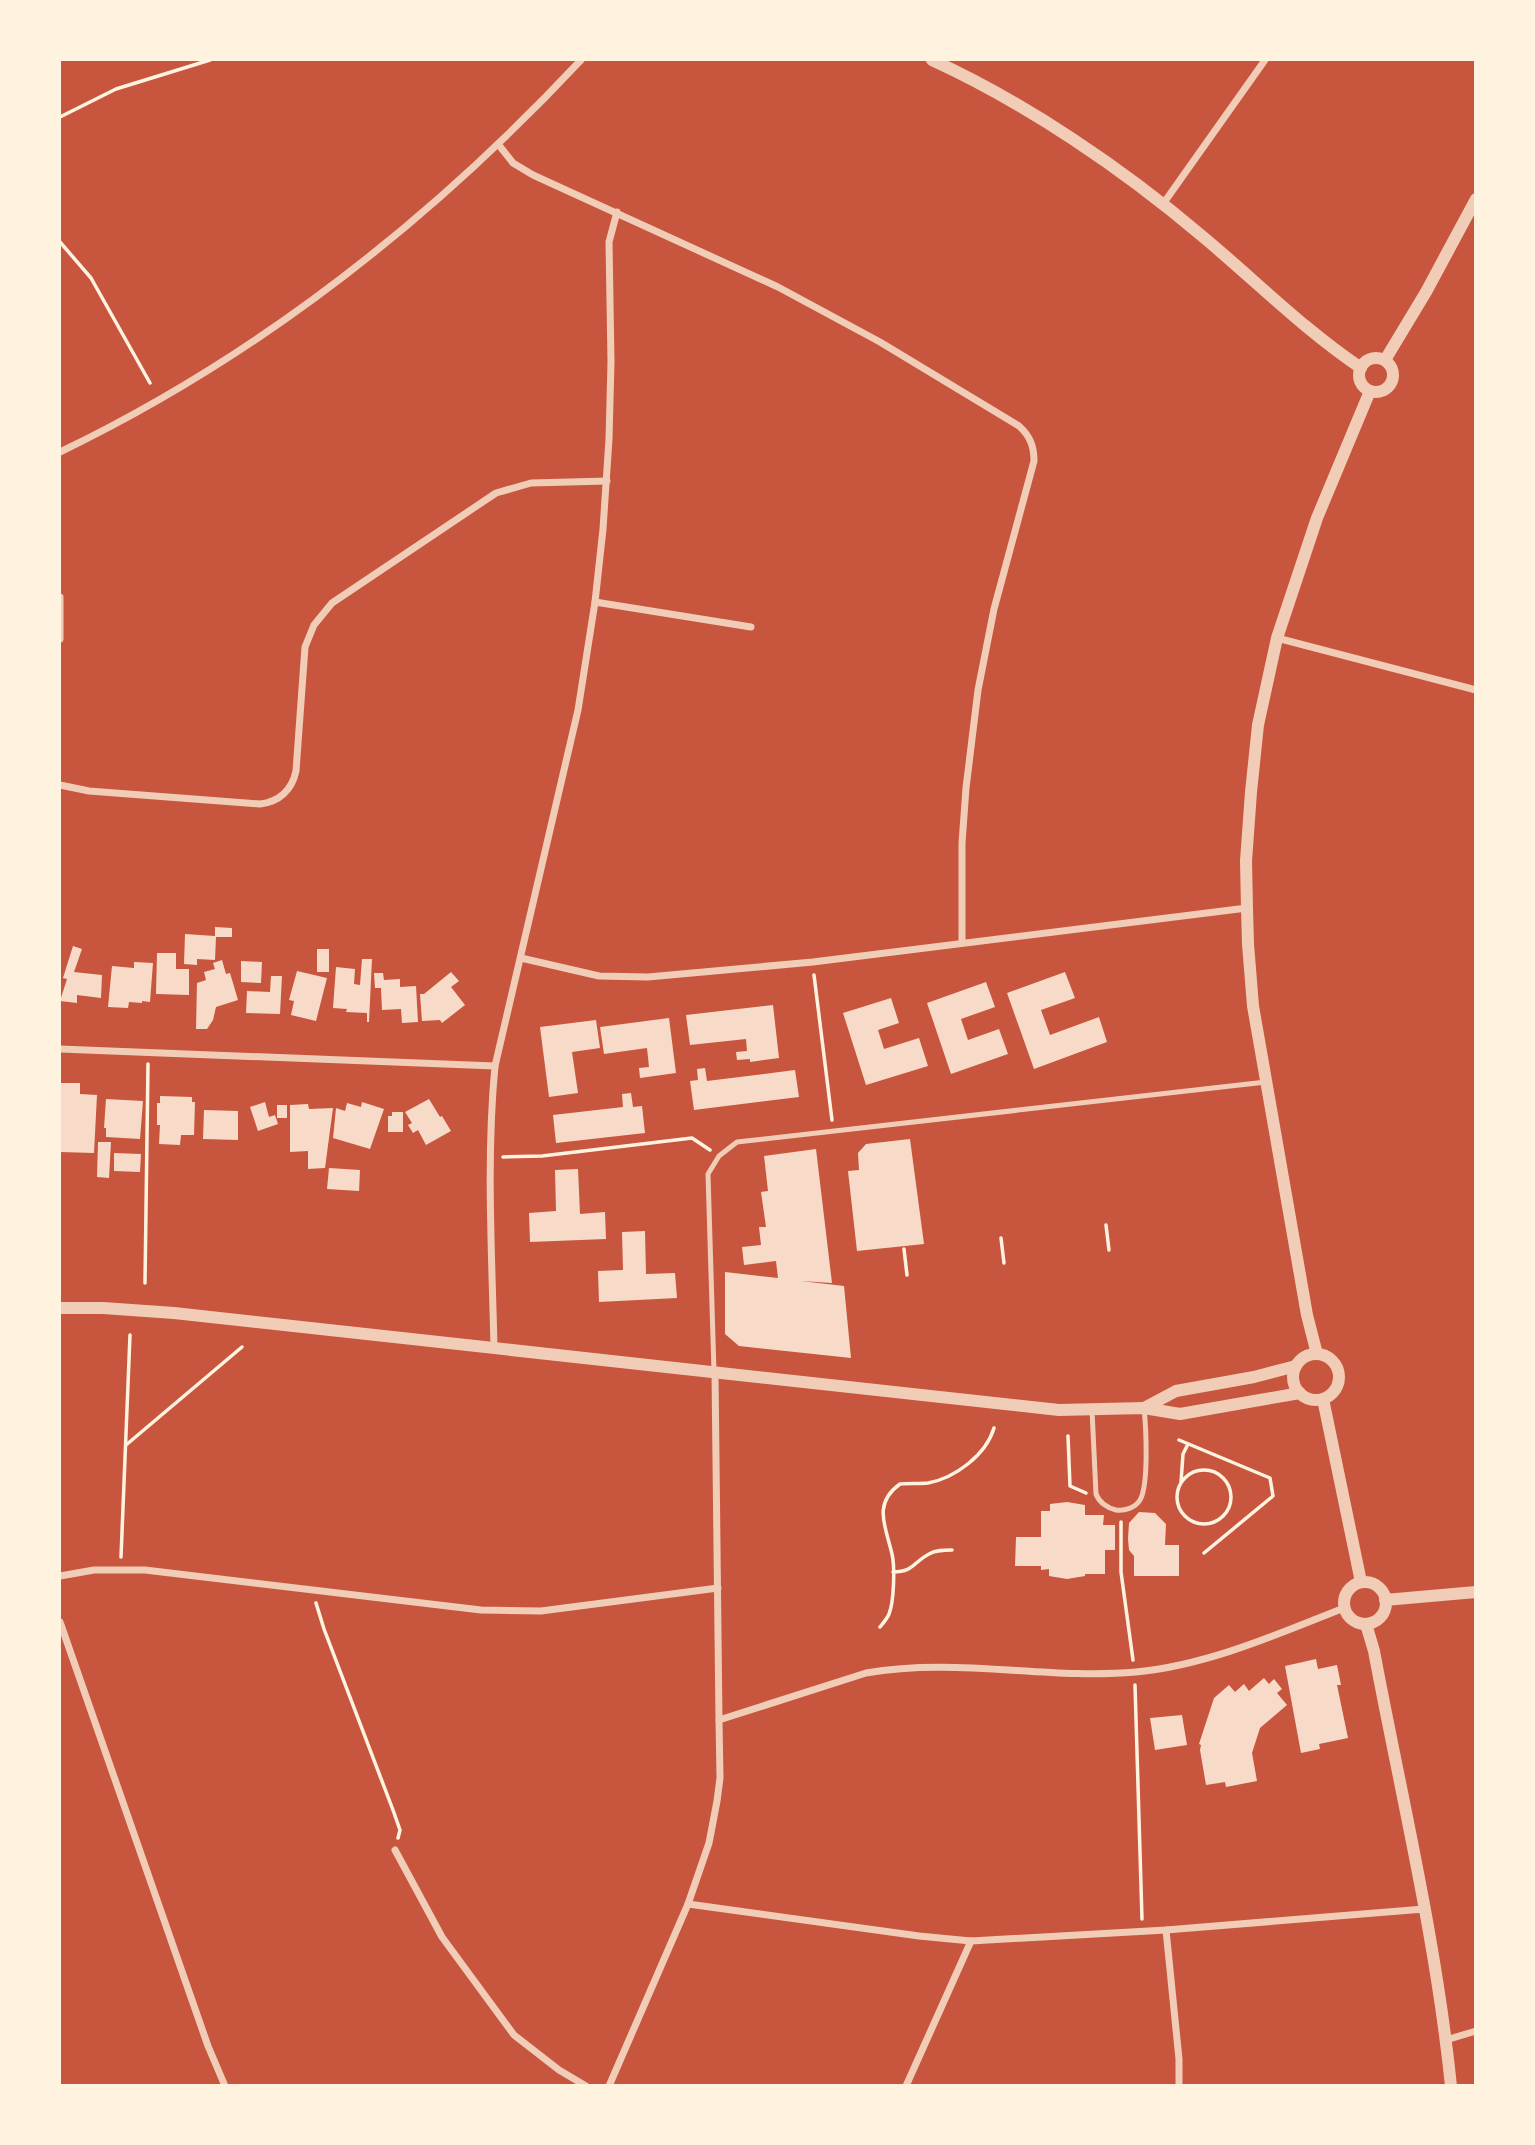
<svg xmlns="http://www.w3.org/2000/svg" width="1535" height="2145" font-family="Barlow,sans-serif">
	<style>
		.building { fill: #f7dbc8 }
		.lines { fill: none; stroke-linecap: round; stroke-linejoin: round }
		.path { stroke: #fff3e0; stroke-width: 3.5 }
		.service { stroke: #f1ccb7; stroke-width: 5 }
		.minor { stroke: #f1ccb7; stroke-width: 7 }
		.tertiary { stroke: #f1ccb7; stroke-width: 12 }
	</style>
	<rect width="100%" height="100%" fill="#c8553d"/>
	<g class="building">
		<path d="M215,927L232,928V937H216L215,960L197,959V965L184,964L185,934L215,936Z"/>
		<path d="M73,946L82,949L74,972L102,975L101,998L77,995V1003L60,1001L67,979L63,978Z"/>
		<rect x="317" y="949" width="12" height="23"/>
		<path d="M157,953H176V969H189V995L156,994Z"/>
		<path d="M362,959H372L369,1022H367V1013L346,1012L347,1009L333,1008L336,967L355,969L354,984L360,985Z"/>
		<path d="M222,960L226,974L230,973L238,1000L216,1007L213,1020L207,1029H196L197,983L206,980L204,972L215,969L213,963Z"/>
		<path d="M241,961L262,962L261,983L241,982Z"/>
		<path d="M134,962L153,963L150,1002L142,1001V1003L129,1002L128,1008L108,1007L112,966L134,968Z"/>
		<path d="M297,971L327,978L316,1021L291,1015L294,1001L289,1000Z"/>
		<path d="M451,972L459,981L451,987L465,1005L442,1023L440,1020L422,1021L420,994H424Z"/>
		<path d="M1065,972L1075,998L1041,1010L1050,1035L1099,1017L1107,1042L1034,1069L1007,993Z"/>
		<path d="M374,973H383L384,980L400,979V987L416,986L418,1022L402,1023L401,1009L382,1010L381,988H375Z"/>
		<path d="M271,976H282L280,1014L246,1013L247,991L270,992Z"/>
		<path d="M986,982L995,1007L961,1019L968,1040L999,1029L1008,1054L951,1074L927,1003Z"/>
		<path d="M891,998L899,1023L878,1030L884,1049L919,1038L928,1066L866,1085L843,1013Z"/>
		<path d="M773,1005L779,1058L750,1062V1059L737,1060L736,1052L747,1051L746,1039L690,1045L686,1015Z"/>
		<path d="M669,1018L676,1073L640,1078L639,1068L649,1067L647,1048L604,1054L600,1027Z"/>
		<path d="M596,1020L600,1048L572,1052L578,1093L549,1097L540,1027Z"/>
		<path d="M705,1068L707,1081L795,1070L799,1097L694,1110L690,1081L698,1080L697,1069Z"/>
		<path d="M60,1083H80V1094L97,1095L94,1153L60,1152Z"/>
		<path d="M631,1093L633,1107L642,1106L645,1133L556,1143L553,1115L623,1107L622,1094Z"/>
		<path d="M160,1096L192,1097V1102H195L194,1135H181L180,1145L159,1144L160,1125H157V1103H160Z"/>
		<path d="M106,1099L143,1101L140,1139L106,1137V1128H104Z"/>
		<path d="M429,1099L440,1117L442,1116L451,1131L426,1145L418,1130L413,1133L408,1125L412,1123L405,1112Z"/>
		<path d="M265,1102L269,1117L275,1115L278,1124L258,1131L250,1107Z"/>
		<path d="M362,1102L384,1109L370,1149L333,1138L336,1108L345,1111L347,1103L361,1107Z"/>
		<path d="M308,1104L309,1109L333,1108L325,1168L308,1169V1151L290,1152V1105Z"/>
		<rect x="277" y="1105" width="10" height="13"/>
		<path d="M204,1110L238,1111V1140L203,1139Z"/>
		<path d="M392,1112H403V1132H388V1116H392Z"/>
		<path d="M910,1139L924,1244L857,1251L848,1171L859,1170L858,1153L866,1144Z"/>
		<path d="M98,1142H111L109,1178L97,1177Z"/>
		<path d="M816,1149L832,1283L801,1281L844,1286L851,1358L739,1346L725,1334V1272L778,1278L776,1261L744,1265L742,1247L761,1245L759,1227H766L761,1192L768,1191L764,1156Z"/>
		<path d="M114,1153L141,1154L140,1172L114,1171Z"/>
		<path d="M329,1168L360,1170L359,1191L327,1189Z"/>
		<path d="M578,1169L580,1214L605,1212L606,1239L530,1242L529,1213L556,1211L555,1170Z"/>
		<path d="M645,1231L646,1274L675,1273L677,1298L599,1302L598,1271L623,1270L622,1232Z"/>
		<path d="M1067,1502L1085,1505V1515H1104L1103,1525H1115V1550H1105V1574H1085V1576L1067,1579L1049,1576V1569L1041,1570V1566H1015L1016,1537H1041V1511H1050V1504Z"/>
		<path d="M1139,1512L1155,1513L1166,1524L1165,1545H1179V1576H1134V1556L1129,1550L1128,1539L1129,1523Z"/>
		<path d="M1316,1659L1318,1669L1337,1665L1341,1685H1337L1348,1738L1319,1744L1320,1749L1301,1753L1285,1666Z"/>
		<path d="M1264,1678L1269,1684L1274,1679L1282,1689L1277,1693L1287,1705L1260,1728L1252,1753L1257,1781L1226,1787L1225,1782L1206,1785L1200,1750L1201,1745L1199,1744L1214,1698L1229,1685L1235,1692L1244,1684L1249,1691Z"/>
		<path d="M1182,1715L1187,1745L1155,1750L1150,1718Z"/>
	</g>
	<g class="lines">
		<g class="path">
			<path d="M60,117L116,89L210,60"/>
			<path d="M60,242L91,278L150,383"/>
			<path d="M814,975L832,1120"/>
			<path d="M503,1157L542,1156L692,1138L710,1150"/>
			<path d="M1106,1225L1109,1250"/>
			<path d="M1001,1238L1004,1263"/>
			<path d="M904,1249L907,1275"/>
			<path d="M145,1283L148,1064"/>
			<path d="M1068,1436L1070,1486L1086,1493"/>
			<path d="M1179,1440L1270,1478L1273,1496L1204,1553"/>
			<path d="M126,1445L242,1347"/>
			<circle cx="1204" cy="1497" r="27"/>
			<path d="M1181,1482L1183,1454L1188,1444"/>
			<path d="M1121,1522V1572L1133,1660"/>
			<path d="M121,1557L130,1335"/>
			<path d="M893,1572C914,1572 913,1562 929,1554C936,1550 944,1550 952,1550"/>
			<path d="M316,1603L324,1629L393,1810L400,1830L398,1838"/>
			<path d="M880,1627C883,1623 887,1619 889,1614C894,1602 895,1567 892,1554C886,1527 872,1504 900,1484C909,1483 918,1484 928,1483C955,1478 986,1455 994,1428"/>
			<path d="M1135,1685L1142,1919"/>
		</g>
		<g class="service">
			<path d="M714,1371L708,1174L719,1156L737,1142L1266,1082"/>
			<path d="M1092,1410L1096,1494C1099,1502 1107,1508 1116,1510C1125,1511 1135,1508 1140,1500C1149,1485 1146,1427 1144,1408"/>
		</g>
		<g class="minor">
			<path d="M498,144L513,163L533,175L778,287L880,342L1019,426C1030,436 1034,446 1034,461L994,609L978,690L966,788L962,843V942"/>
			<path d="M1163,204L1265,60"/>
			<path d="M60,452C257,357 432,219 581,60"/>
			<path d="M60,597V639"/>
			<path d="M595,602L751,627"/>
			<path d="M1277,638L1476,690"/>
			<path d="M60,785L89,791L260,804C279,802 292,790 296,771L305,647L314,625L332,603L496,493L531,483L607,481"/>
			<path d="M521,958L599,976L648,977L813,962L1247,908"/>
			<path d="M60,1049L495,1066"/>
			<path d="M494,1348C492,1254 486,1160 495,1066L578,710L595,602L603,529L609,439L611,362L609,242L617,212"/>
			<path d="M60,1576L94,1570H145L481,1610L541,1611L718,1588"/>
			<path d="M60,1622L208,2046L225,2086"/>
			<path d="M719,1720L866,1673C956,1657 1046,1680 1136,1672C1208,1665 1278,1634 1344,1608"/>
			<path d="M395,1850L442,1937L514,2035L559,2070L586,2086"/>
			<path d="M688,1904L919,1936L971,1941L1166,1930L1424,1909"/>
			<path d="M1166,1930L1179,2059V2086"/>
			<path d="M1446,2040L1476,2031"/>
			<path d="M609,2086L688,1904L709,1843L717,1801L720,1778L719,1720L715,1373"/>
			<path d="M906,2086L971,1941"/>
		</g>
		<g class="tertiary">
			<path d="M932,60C1026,103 1123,169 1202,236C1255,280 1303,329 1361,368"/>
			<circle cx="1376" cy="375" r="17"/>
			<path d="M1385,360L1426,292L1476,199"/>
			<path d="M60,1308H103L174,1313L1059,1410L1144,1408L1180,1414L1300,1393"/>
			<path d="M1317,1354L1307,1315L1253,1006L1248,944L1247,908L1246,861L1251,792L1258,725L1277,638L1317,518L1370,391"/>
			<circle cx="1316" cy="1377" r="23"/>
			<path d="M1323,1399L1361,1582"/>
			<path d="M1144,1408L1176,1391L1254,1377L1296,1366"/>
			<circle cx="1365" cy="1603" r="21"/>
			<path d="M1385,1600L1476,1592"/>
			<path d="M1366,1624L1374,1651C1401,1795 1436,1939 1451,2086"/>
		</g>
	</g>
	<rect width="1535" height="2145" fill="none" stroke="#fff3e0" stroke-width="122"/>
</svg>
